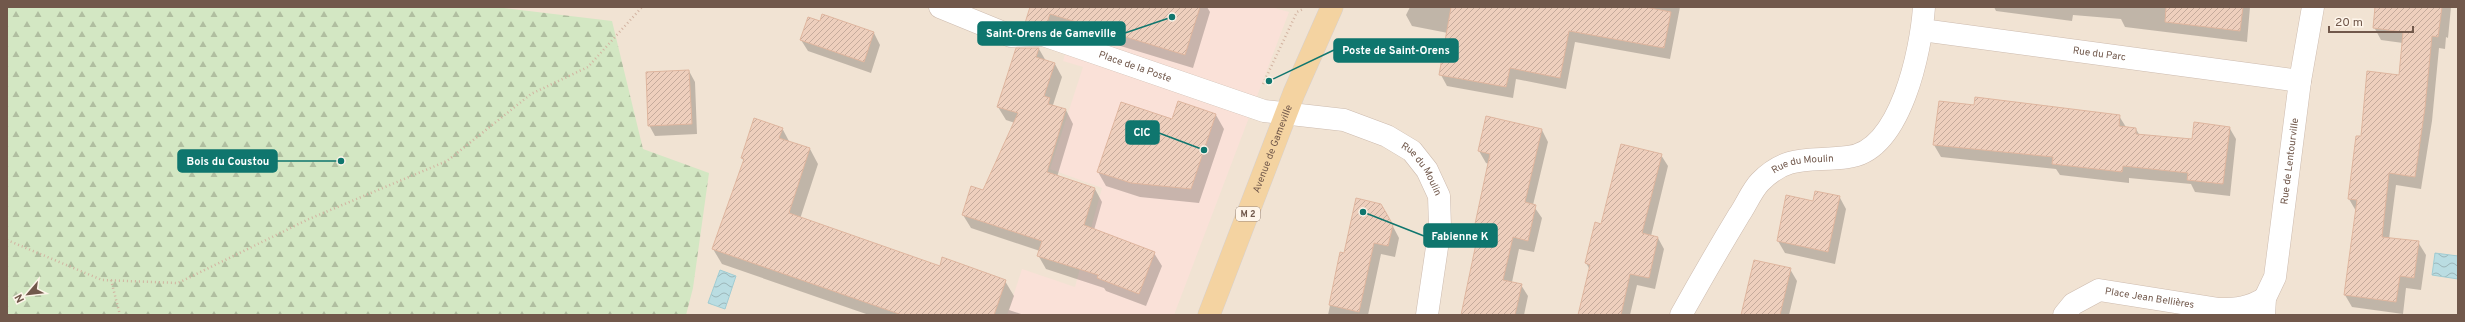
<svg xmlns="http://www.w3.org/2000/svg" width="2465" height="322" font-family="Overpass,sans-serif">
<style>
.residential{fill:#f1e3d3}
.commercial{fill:#fae1d8}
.forest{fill:url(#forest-firs)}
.water{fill:url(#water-waves);stroke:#a1cdd3}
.shadow{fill:#0003}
.building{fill:url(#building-hatch);stroke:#dfb69f}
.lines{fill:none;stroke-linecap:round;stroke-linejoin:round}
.street-casing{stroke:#cdbbae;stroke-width:23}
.primary-casing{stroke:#d7d0cd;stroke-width:23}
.path{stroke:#d2b3a1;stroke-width:2.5;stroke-dasharray:1 3;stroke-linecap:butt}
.street{stroke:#fff;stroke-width:22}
.primary{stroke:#f4d3a1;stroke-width:22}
.labels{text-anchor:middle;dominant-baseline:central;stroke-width:3.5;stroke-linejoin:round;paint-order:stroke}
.shield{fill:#fef5ea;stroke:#9b877b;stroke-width:1}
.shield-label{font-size:9px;font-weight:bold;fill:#71584b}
.street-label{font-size:10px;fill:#71584b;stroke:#fef5ea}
.leader{fill:none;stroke:#0f766e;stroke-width:1.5}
.callout-dot{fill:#0f766e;stroke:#fef5ea;stroke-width:1.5}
.callout{fill:#0f766e;stroke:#0f766e;stroke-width:1.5}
.callout-label{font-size:11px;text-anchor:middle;font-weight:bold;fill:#fff}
</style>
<defs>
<pattern id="forest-firs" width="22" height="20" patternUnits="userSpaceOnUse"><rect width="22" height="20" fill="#d3e7c3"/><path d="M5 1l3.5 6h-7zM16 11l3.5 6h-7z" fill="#b0bea0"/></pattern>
<pattern id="water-waves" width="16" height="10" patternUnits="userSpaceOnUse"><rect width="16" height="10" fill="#badde2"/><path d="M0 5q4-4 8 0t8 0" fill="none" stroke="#9cb6b9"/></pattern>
<pattern id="building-hatch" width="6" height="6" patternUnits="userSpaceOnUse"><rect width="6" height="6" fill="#eecfbd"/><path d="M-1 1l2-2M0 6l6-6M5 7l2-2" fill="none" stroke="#c5ab9c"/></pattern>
</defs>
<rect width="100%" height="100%" fill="#faf1e4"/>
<!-- residential -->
<path class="residential" d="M 7,7 L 2458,7 L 2458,315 L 7,315 Z"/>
<!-- commercial -->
<path class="commercial" d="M 1079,7 L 1271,7 L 1289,12 L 1174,315 L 1007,315 L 1022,269 L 1075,287 L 1102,188 L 1050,169 L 1083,67 L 1063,61 Z"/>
<!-- forest -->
<path class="forest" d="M 7,7 L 496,7 L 612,21 L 643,149 L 709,173 L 693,288 L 686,315 L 7,315 Z"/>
<!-- water -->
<path class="water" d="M 2435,253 L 2458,256 L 2458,279 L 2432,275 Z
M 720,270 L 736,276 L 725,309 L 708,303 Z"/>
<!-- shadow -->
<path class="shadow" d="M 1031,7 L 1207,7 L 1210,12 L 1193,68 L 1058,27 L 1055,37 L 1034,37 L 1026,23 Z
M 1410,7 L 1680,7 L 1670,59 L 1575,42 L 1566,89 L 1516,79 L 1513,98 L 1447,86 L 1441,75 L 1448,33 L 1412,26 L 1406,15 Z
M 1994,7 L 2250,7 L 2247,42 L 2125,27 L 2121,19 L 2073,15 L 2072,21 L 1996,11 Z
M 2375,7 L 2451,7 L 2448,38 L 2446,37 L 2445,49 L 2439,48 L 2432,121 L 2421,189 L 2396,185 L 2389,239 L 2418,242 L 2426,255 L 2421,290 L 2406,288 L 2403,314 L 2352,307 L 2345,295 L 2356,211 L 2349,199 L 2361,137 L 2399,76 L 2403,43 L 2381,40 L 2374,27 Z
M 820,22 L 874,33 L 880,45 L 871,73 L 808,51 L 801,40 Z
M 1039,49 L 1046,61 L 1055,64 L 1062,77 L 1053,105 L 1066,110 L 1073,124 L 1057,177 L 1095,189 L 1102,202 L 1094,230 L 1154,253 L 1162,266 L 1146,306 L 1106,291 L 1104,288 L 1046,269 L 1038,255 L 1040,251 L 971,228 L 963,215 L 983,191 L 1015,123 L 1006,120 L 998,107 Z
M 689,71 L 695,82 L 697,134 L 655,136 L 649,125 Z
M 1940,102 L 1974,106 L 2119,116 L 2126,127 L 2136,129 L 2140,136 L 2193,140 L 2229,127 L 2236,139 L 2230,196 L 2195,192 L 2191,184 L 2129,178 L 2129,183 L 2060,175 L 2056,169 L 1941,157 L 1934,145 Z
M 1216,115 L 1224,129 L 1199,203 L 1140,197 L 1106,186 L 1098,172 L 1172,121 Z
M 782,128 L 790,143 L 810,149 L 818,164 L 800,219 L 941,268 L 1005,281 L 1014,296 L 1009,310 L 1024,315 L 869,315 L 722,264 L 713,249 L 744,162 L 742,158 Z
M 1542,130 L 1548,142 L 1533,205 L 1542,218 L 1534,252 L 1519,249 L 1512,282 L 1521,285 L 1528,296 L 1524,315 L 1462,315 L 1477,244 L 1473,238 L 1489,164 L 1486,163 L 1479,151 Z
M 1661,155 L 1668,166 L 1651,236 L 1658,238 L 1664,249 L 1655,289 L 1637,285 L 1630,315 L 1579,315 L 1590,270 L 1586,263 L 1602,225 Z
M 1839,196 L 1846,209 L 1835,264 L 1785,253 L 1778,241 L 1814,202 Z
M 1388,217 L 1399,238 L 1395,257 L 1381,254 L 1368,315 L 1328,315 L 1341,253 L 1345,254 Z
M 1790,269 L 1797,281 L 1789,315 L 1742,315 Z"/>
<!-- building -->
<path class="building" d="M 1030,7 L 1200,7 L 1185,55 L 1050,14 L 1047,23 L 1025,23 Z
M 1451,7 L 1645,7 L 1671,12 L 1664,48 L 1569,31 L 1560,78 L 1510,68 L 1506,87 L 1439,75 Z
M 2166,7 L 2243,7 L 2240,31 L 2165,22 Z
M 2375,7 L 2442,7 L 2438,37 L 2432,36 L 2425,108 L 2415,177 L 2389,173 L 2382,237 L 2419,241 L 2414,278 L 2400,276 L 2396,302 L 2344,295 L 2357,200 L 2348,199 L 2356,136 L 2361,136 L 2367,71 L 2399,75 L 2403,32 L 2373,28 Z
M 822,14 L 874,32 L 864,62 L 800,40 L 808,17 L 820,21 Z
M 1016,48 L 1039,48 L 1036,57 L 1055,63 L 1044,96 L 1050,98 L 1048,104 L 1066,109 L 1047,172 L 1095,188 L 1084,225 L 1155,252 L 1139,294 L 1097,278 L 1098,275 L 1037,256 L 1042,241 L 962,215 L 971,186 L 983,190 L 1018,113 L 997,107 Z
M 689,70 L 692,124 L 648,126 L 646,72 Z
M 1975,97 L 2120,115 L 2119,126 L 2136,128 L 2136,134 L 2192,139 L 2194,122 L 2230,127 L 2223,184 L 2187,180 L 2188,173 L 2123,166 L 2122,172 L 2052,164 L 2053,157 L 1933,145 L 1939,101 L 1974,105 Z
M 1178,101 L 1216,114 L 1191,189 L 1131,183 L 1097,172 L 1121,102 L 1172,119 Z
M 1486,116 L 1542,129 L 1525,202 L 1536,205 L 1528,241 L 1513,237 L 1503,280 L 1522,284 L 1515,315 L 1461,315 L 1477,239 L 1472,238 L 1490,154 L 1478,151 Z
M 754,118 L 783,128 L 779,138 L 810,148 L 789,213 L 940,266 L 942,257 L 1006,280 L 994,315 L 902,315 L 712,249 L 744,159 L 741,158 Z
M 1621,144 L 1662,154 L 1642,233 L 1658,237 L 1649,278 L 1630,274 L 1621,315 L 1578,315 L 1590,265 L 1585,263 L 1595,222 L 1601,224 Z
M 1815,191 L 1840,196 L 1828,252 L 1777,241 L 1786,195 L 1813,201 Z
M 1356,198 L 1381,204 L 1393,225 L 1388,246 L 1374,243 L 1359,312 L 1329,305 L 1340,252 L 1344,253 Z
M 1754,260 L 1791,268 L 1780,315 L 1741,315 Z"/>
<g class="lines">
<!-- street casing -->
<g class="street-casing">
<g id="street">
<path id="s1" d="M 940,7 L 1011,36 L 1043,35 L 1264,111 L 1344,120 L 1387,136 L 1412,151 L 1427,170 L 1439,196 L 1440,227 L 1427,315"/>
<path id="s2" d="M 1922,30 L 2300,81"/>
<path id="s3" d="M 1681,315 C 1700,281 1719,248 1739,215 C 1746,205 1752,190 1760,182 C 1788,153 1812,162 1848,157 C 1901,151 1921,50 1924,7"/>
<path id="s4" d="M 2064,315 L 2073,304 L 2099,290 L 2219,309 C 2237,309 2249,308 2265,298"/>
<path id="s5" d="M 2264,315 L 2265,298 L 2275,277 L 2300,81 L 2313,7"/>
</g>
</g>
<!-- primary casing -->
<g class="primary-casing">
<g id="primary">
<path id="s6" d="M 1209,315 L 1294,93 L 1332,7"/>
</g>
</g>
<!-- path -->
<path class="path" d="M 1263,84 L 1297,12 L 1303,9
M 7,240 L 102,280 L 178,283 L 309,219 L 447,161 L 531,94 L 588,67 L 642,7
M 111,280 L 120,315"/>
<!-- street -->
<use href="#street" class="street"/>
<!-- primary -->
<use href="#primary" class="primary"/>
</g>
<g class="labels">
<!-- shield labels -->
<rect class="shield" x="1236" y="207" width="24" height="14" rx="3"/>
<g class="shield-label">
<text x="1248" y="214">M 2</text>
</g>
<!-- street labels -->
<g class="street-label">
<text stroke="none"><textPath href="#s2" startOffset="179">Rue du Parc</textPath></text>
<text stroke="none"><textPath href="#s1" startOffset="206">Place de la Poste</textPath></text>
<text stroke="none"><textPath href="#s6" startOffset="178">Avenue de Gameville</textPath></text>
<text stroke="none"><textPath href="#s5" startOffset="157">Rue de Lentourville</textPath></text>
<text stroke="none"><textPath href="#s3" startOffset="203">Rue du Moulin</textPath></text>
<text stroke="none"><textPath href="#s1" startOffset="518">Rue du Moulin</textPath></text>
<text stroke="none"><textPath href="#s4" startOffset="95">Place Jean Bellières</textPath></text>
</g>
</g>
<!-- callouts -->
<path class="leader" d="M1172 17L1125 33M1269 81L1334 50M1204 150L1159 133M341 161L277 161M1363 212L1424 236"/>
<g class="callout-dot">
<circle cx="1172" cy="17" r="4"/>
<circle cx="1269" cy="81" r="4"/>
<circle cx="1204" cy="150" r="4"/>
<circle cx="341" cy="161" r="4"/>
<circle cx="1363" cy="212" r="4"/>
</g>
<g class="callout">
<rect x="978" y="22" width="147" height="23" rx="4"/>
<rect x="1334" y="39" width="124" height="23" rx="4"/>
<rect x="1126" y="121" width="33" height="23" rx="4"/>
<rect x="178" y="150" width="99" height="22" rx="4"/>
<rect x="1424" y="224" width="73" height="23" rx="4"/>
</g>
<g class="callout-label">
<text x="1051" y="37">Saint-Orens de Gameville</text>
<text x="1396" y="54">Poste de Saint-Orens</text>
<text x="1142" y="136">CIC</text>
<text x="228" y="165">Bois du Coustou</text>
<text x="1460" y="240">Fabienne K</text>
</g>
<!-- border -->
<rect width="2465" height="322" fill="none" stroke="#71584b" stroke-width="16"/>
<!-- north arrow -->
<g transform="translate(28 294) rotate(242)" stroke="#fef5ea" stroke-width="3" paint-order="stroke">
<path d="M0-3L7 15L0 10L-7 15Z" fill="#71584b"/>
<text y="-6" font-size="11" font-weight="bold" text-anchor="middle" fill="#71584b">N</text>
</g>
<!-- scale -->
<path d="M2329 26v6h84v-6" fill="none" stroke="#71584b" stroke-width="2"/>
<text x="2335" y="26" font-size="12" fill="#71584b" stroke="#fef5ea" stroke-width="3" paint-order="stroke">20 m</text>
</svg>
